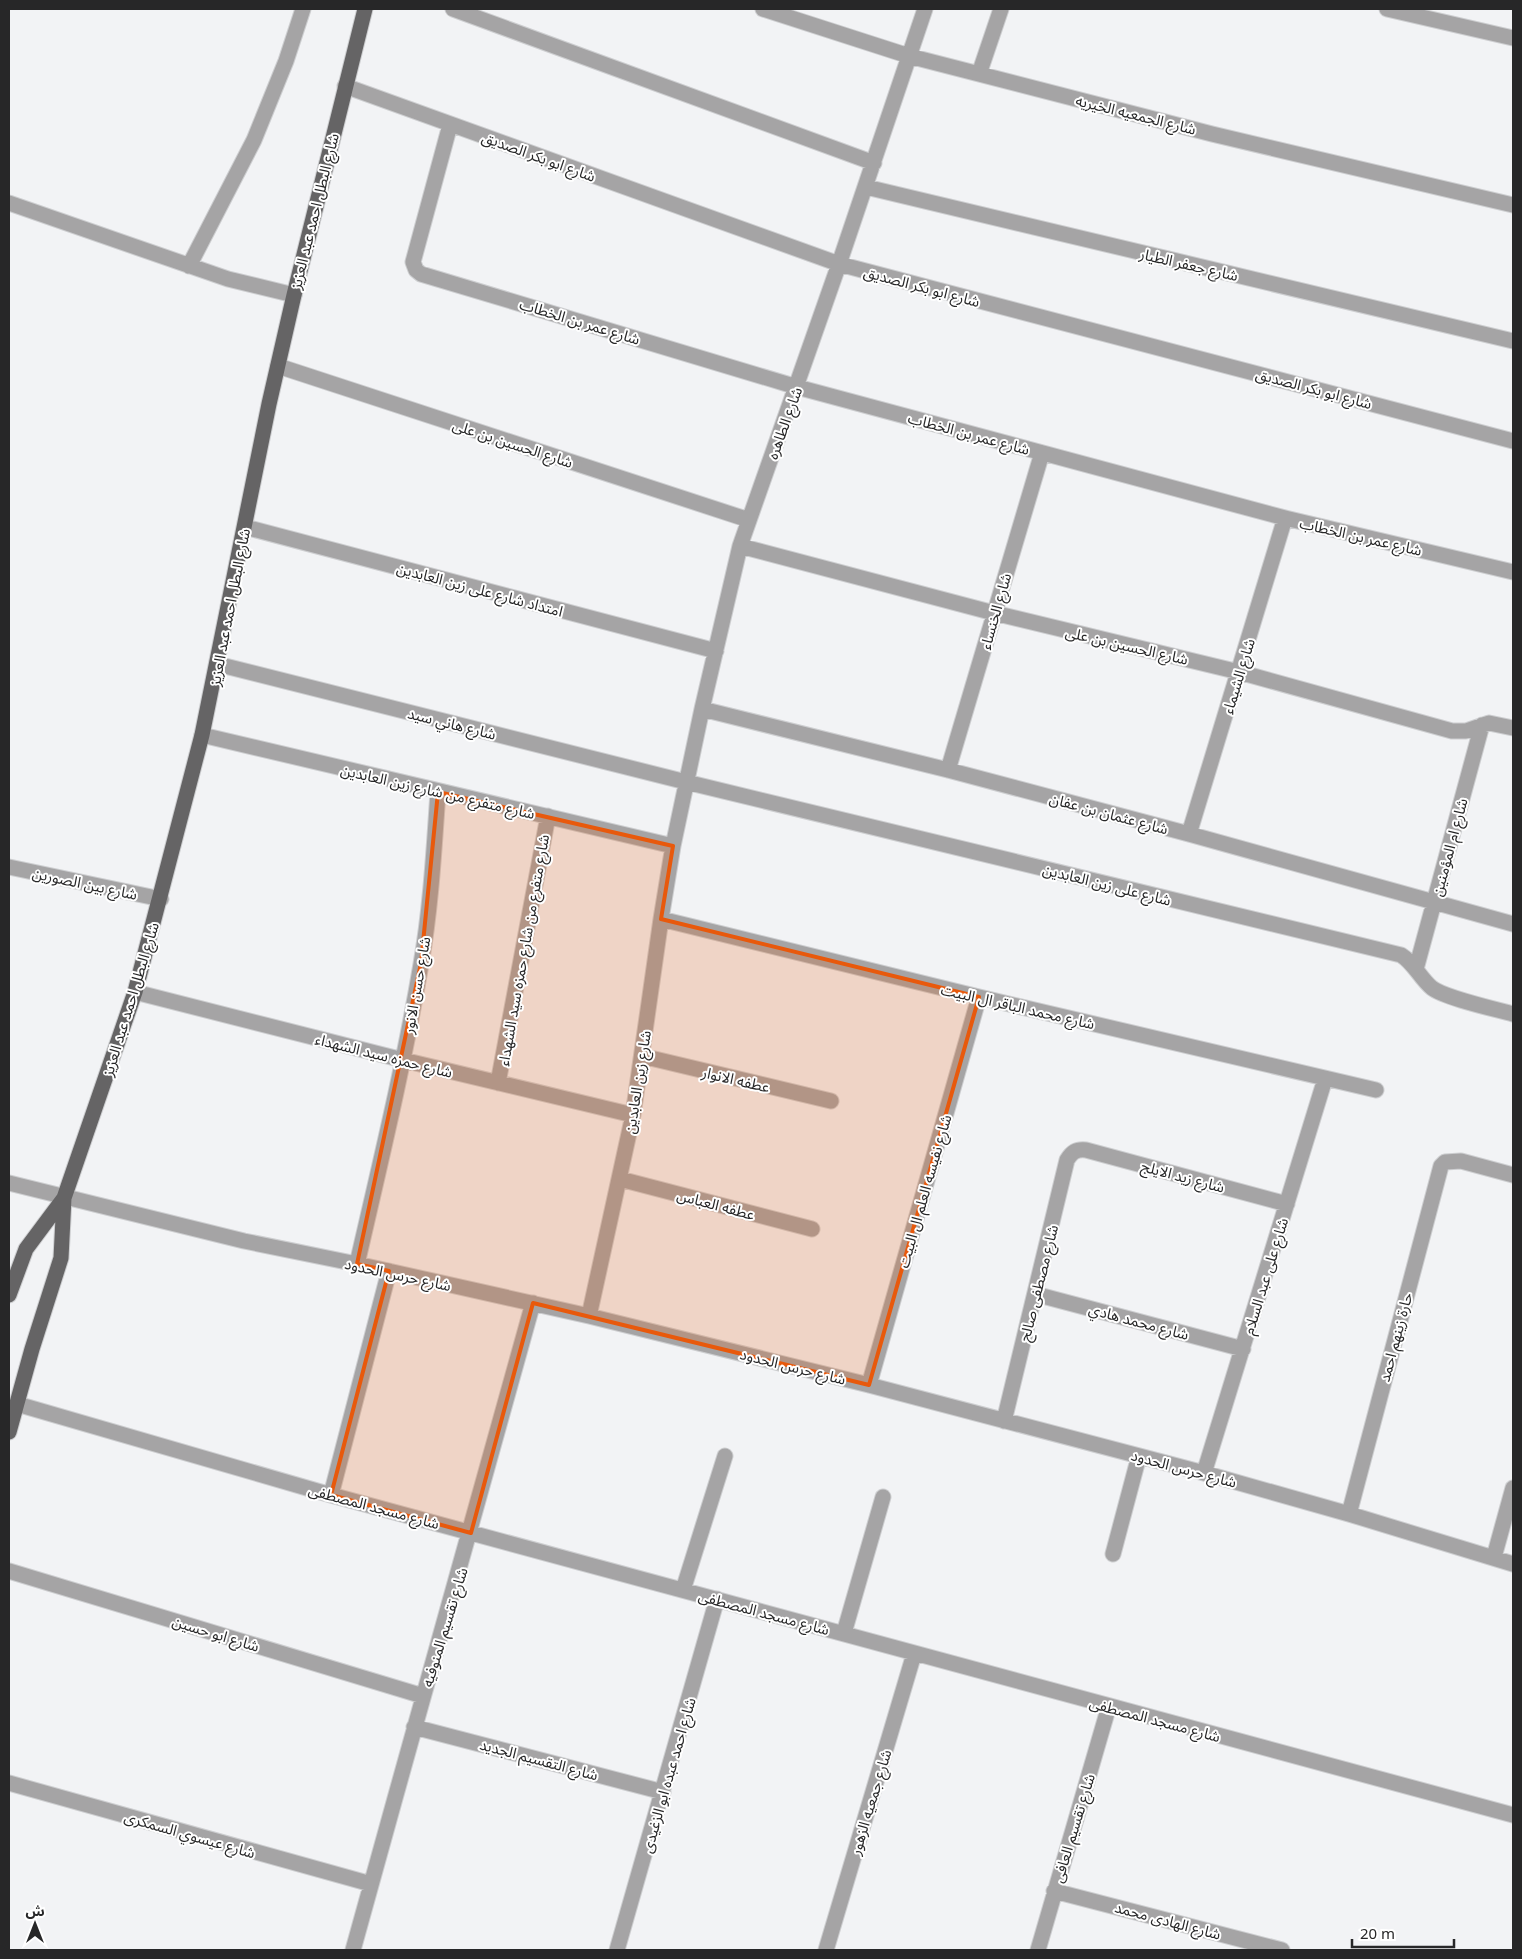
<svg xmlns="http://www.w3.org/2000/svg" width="1522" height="1959" font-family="'Noto Sans','Noto Sans Arabic',sans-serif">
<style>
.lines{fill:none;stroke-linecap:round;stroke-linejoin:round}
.minor-casing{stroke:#cdced0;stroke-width:17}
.major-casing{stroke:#cdced0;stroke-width:17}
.minor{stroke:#a5a4a5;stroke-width:15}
.major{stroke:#656465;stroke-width:15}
.marked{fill:#e8590c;fill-opacity:0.2;stroke:#e8590c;stroke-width:4;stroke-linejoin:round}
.labels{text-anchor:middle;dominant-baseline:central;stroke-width:4;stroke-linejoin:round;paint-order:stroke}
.street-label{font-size:15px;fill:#272728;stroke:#fff}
</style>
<rect width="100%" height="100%" fill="#f2f3f5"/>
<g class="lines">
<!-- minor casing -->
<g class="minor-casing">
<path id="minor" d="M 453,9 L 874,163
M 763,9 L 909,56 L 1212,134 L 1513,205
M 1387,9 L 1513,38
M 979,74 L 1001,9
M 345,86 L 839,264 L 1513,441
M 450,125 L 413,262 L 416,270 L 421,274 L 797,387 L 1285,518 L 1513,572
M 866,187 L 1513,341
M 9,203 L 228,279 L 294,295
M 189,266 L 254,140 L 286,61 L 303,9
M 278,366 L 749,520
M 245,527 L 716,651
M 740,546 L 994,613 L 1239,672 L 1452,731 L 1466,731 L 1489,723 L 1513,728
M 217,664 L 686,782 L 1401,955 C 1414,963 1420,978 1432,988 C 1445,998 1495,1009 1513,1014
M 702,709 L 948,770 L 1189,834 L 1513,924
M 202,735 L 673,846
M 948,770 L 1042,453
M 1189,834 L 1285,518
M 9,867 L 161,899
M 661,919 L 979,997 L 1376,1090
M 1416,969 L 1482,725
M 135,992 L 403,1060 L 633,1115
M 642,1056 L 831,1101
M 498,1083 L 548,816
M 620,1179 L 812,1229
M 9,1183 L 244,1241 L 357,1264 L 589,1316 L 869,1385 L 1204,1473 L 1349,1514 L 1513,1564
M 357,1264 C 380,1164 404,1065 421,964 C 431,907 434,849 438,792
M 1035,1294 L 1243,1349
M 589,1316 L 633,1115 L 661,919 L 673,846 L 702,709 L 740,546 L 839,264 L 925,9
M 869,1385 L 979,997
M 17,1404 L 331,1495 L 1513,1815
M 1004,1421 L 1067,1160 C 1072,1152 1076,1149 1086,1150 L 1287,1204
M 1204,1473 L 1325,1079
M 331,1495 L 389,1271
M 1349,1514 L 1441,1166 L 1445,1162 L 1461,1161 L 1513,1175
M 1113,1554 L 1139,1456
M 1494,1557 L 1513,1488
M 9,1571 L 423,1696
M 683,1590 L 725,1456
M 844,1633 L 883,1497
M 414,1727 L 663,1792
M 9,1783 L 371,1884
M 1054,1891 L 1282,1950
M 353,1950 C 412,1734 475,1519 533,1303
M 617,1950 L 717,1599
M 826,1950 L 914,1654
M 1038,1950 L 1109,1706"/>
</g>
<!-- major casing -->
<g class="major-casing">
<path id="major" d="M 9,1295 L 26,1249 L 64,1198
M 9,1432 L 32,1349 L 61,1258 L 64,1198 L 135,992 L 202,735 L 269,404 L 294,295 L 365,9"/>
</g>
<!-- minor -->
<use href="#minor" class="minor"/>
<!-- major -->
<use href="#major" class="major"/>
</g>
<!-- marked area -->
<path class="marked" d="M 438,792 L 673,846 L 661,919 L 979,997 L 869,1385 L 533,1303 L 471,1533 L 331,1495 L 389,1271 L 357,1264 L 421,963 Z"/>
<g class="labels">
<!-- street labels -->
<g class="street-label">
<text transform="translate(1136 114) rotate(14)">شارع الجمعيه الخيريه</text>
<text transform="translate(539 156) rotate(20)">شارع ابو بكر الصديق</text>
<text transform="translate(314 211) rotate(-76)">شارع البطل احمد عبد العزيز</text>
<text transform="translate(1189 264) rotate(13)">شارع جعفر الطيار</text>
<text transform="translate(922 286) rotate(15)">شارع ابو بكر الصديق</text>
<text transform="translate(580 321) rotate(17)">شارع عمر بن الخطاب</text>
<text transform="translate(1314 388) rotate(15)">شارع ابو بكر الصديق</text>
<text transform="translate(784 423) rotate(-70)">شارع الطاهره</text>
<text transform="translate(969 433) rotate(15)">شارع عمر بن الخطاب</text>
<text transform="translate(513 443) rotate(18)">شارع الحسين بن على</text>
<text transform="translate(1361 536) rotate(13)">شارع عمر بن الخطاب</text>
<text transform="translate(480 589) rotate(15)">امتداد شارع على زين العابدين</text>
<text transform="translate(229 607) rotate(-79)">شارع البطل احمد عبد العزيز</text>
<text transform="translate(995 611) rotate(-74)">شارع الخنساء</text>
<text transform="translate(1127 645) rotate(13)">شارع الحسين بن على</text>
<text transform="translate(1238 676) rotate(-73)">شارع الشيماء</text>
<text transform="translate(452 723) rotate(14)">شارع هاني سيد</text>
<text transform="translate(438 791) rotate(13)">شارع متفرع من شارع زين العابدين</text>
<text transform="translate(1109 813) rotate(15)">شارع عثمان بن عفان</text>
<text transform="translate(1449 847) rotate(-75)">شارع ام المؤمنين</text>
<text transform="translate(85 883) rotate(12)">شارع بين الصورين</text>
<text transform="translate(1107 884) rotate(14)">شارع على زين العابدين</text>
<text transform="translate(523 950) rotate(-80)">شارع متفرع من شارع حمزه سيد الشهداء</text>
<text transform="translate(416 985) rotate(-80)">شارع حسن الانور</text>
<text transform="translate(130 999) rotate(-73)">شارع البطل احمد عبد العزيز</text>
<text transform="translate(1018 1006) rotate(13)">شارع محمد الباقر ال البيت</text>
<text transform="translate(384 1055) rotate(14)">شارع حمزه سيد الشهداء</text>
<text transform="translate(736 1079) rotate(13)">عطفه الانوار</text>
<text transform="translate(637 1082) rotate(-81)">شارع زين العابدين</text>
<text transform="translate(1183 1176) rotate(15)">شارع زيد الايلج</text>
<text transform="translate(924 1191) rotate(-74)">شارع نفيسه العلم ال البيت</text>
<text transform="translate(716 1204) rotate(15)">عطفه العباس</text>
<text transform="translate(398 1274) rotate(12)">شارع حرس الحدود</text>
<text transform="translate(1265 1276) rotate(-73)">شارع على عبد السلام</text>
<text transform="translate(1038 1283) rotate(-76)">شارع مصطفى صالح</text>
<text transform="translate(1139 1321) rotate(15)">شارع محمد هادي</text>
<text transform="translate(1395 1337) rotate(-75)">حارة زينهم احمد</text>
<text transform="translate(793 1366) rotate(14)">شارع حرس الحدود</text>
<text transform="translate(1184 1468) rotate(15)">شارع حرس الحدود</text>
<text transform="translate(374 1506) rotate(15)">شارع مسجد المصطفى</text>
<text transform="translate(764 1612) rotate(15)">شارع مسجد المصطفى</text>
<text transform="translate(444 1627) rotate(-73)">شارع تقسيم المنوفيه</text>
<text transform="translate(216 1633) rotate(17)">شارع ابو حسين</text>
<text transform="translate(1155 1719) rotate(15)">شارع مسجد المصطفى</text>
<text transform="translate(539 1759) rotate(15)">شارع التقسيم الجديد</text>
<text transform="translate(668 1775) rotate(-74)">شارع احمد عبده ابو الزغيدى</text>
<text transform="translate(870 1802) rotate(-73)">شارع جمعيه الزهور</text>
<text transform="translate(1073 1828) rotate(-73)">شارع تقسيم العافى</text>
<text transform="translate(190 1834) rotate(16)">شارع عيسوي السمكرى</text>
<text transform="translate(1168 1920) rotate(15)">شارع الهادى محمد</text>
</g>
</g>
<!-- border -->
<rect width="1522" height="1959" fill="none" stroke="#272728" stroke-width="20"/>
<!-- north arrow -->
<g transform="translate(35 1924)" stroke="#ffffff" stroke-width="4" paint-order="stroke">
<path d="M0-4L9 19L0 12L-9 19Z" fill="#272728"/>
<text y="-8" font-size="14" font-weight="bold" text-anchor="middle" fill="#272728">ش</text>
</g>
<!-- scale -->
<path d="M1352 1939v8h102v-8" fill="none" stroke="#272728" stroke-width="2.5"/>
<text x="1360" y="1939" font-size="15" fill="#272728" stroke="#ffffff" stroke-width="4" paint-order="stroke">20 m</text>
</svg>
